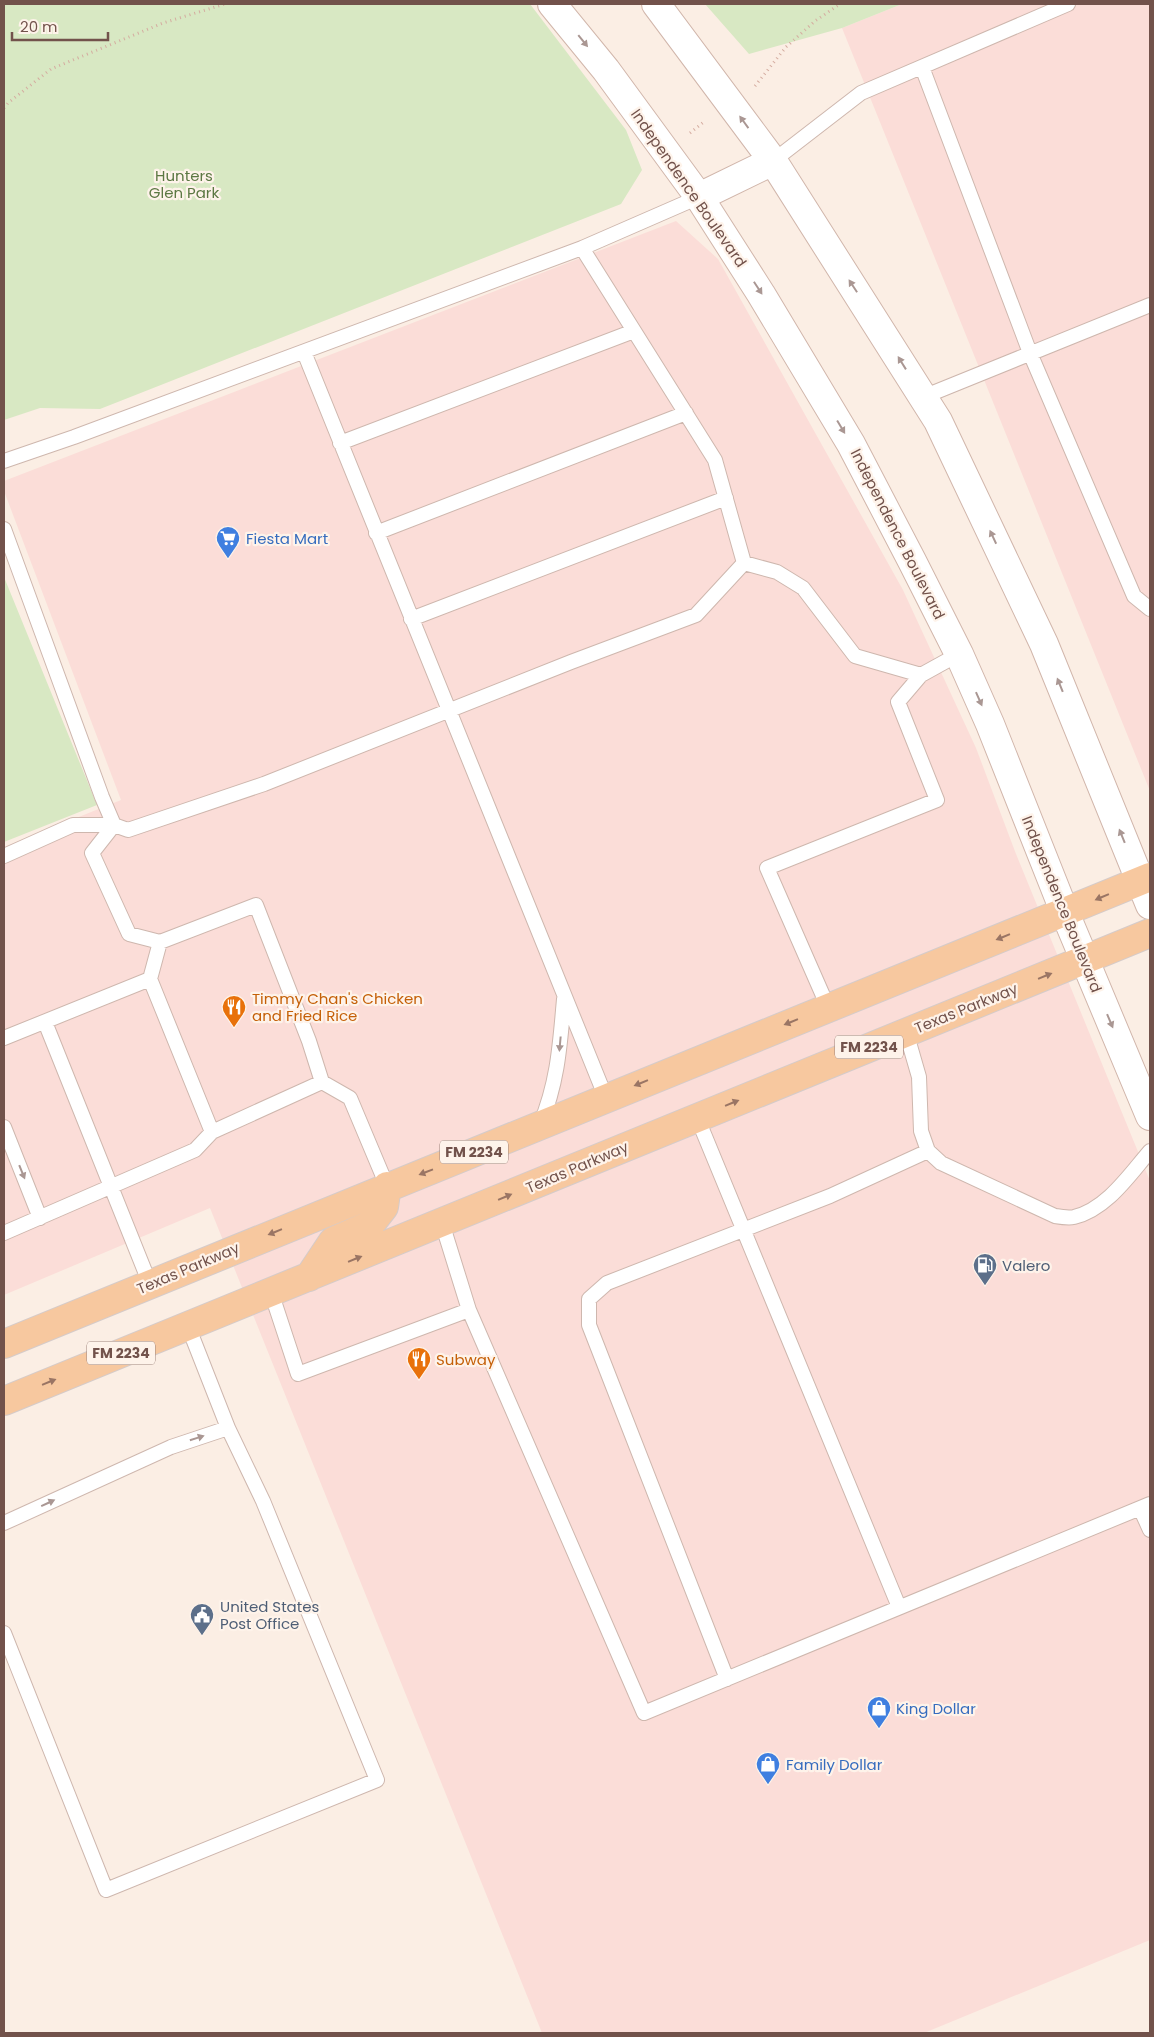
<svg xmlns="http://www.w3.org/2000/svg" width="1154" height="2037" font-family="Poppins,sans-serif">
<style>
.commercial{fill:#fbddd8}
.green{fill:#d8e8c3}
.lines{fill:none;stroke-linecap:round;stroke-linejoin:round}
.lane-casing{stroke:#ceb7ae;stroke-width:16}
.secondary-casing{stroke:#d1b6ab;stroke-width:30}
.primary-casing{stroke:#d5cbc9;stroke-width:30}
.path{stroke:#d4aca0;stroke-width:3;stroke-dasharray:1 4;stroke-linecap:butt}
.lane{stroke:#fff;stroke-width:14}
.secondary{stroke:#fff;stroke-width:28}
.primary{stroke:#f7c89f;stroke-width:28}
.oneway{fill:#aa9793}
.oneway2{fill:#9a7564}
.labels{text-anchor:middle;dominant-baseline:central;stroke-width:4.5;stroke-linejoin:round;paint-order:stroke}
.shield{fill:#fef3ea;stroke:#9c827b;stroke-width:1}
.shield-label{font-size:14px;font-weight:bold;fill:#72524b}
.park-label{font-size:15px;fill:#5c7843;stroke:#fef3ea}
.street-label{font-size:15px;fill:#72524b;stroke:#fef3ea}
.shop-label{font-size:15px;fill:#366cbe;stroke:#fef3ea;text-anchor:start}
.food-label{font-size:15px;fill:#c56008;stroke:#fef3ea;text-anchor:start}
.service-label{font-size:15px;fill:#4e5e75;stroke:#fef3ea;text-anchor:start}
</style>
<rect width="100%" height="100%" fill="#fbeee4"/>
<!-- commercial -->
<path class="commercial" d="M 902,4 L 1150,4 L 1150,791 L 842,28 Z
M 676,221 L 718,259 L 903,590 L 976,748 L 1016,854 L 1150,1181 L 1150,1940 L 924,2033 L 542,2033 L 210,1208 L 4,1295 L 4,847 L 121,800 L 4,491 L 4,481 Z"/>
<!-- green -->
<path class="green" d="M 4,4 L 530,4 L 626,130 L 642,170 L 621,204 L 100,409 L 40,408 L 4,420 Z
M 705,4 L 902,4 L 842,28 L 749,54 Z
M 4,577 L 97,805 L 4,842 Z"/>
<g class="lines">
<!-- lane casing -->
<g class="lane-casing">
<path id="lane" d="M 922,67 L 1030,353 L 1134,596 L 1150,609
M 773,161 L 861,93 L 1068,4
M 582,248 L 715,460 L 744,563
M 304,352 L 606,1098
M 923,397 L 1150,305
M 340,443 L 634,331
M 4,461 L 74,437 L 582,248 L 699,197
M 4,529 L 102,797 L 114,825 L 128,830 L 264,784 L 571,662 L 696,615 L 744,563 L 777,572 L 803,588 L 855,656 L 921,675 L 959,654
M 376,533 L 686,413
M 411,619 L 726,498
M 114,825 L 92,853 L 129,934 L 160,942 L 256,905 L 309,1041 L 322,1082 L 350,1098 L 387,1186
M 4,856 L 73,825 L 114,825
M 150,979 L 212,1132 L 322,1082
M 828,1007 L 767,868 L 937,800 L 898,702 L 921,675
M 45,1022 L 150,1284
M 906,1032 L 919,1077 L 921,1131 L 928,1151 L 941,1163 L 1055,1216 C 1061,1217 1069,1218 1074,1217 C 1107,1209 1130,1174 1150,1151
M 4,1038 L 150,979 L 160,942
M 697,1117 L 899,1607
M 540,1125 C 558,1082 560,1044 564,999
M 4,1127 L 40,1218
M 4,1233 L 195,1150 L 212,1132
M 271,1292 L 298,1374 L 469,1310 L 442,1223
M 469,1310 L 644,1713 L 1150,1504
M 1140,1508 L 1150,1530
M 4,1523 L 171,1447 L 228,1428
M 4,1633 L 106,1890 L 377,1780 L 263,1501 L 228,1428 L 188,1326
M 727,1679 L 589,1325 L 589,1299 L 607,1283 L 830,1196 L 928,1151"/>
</g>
<!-- secondary casing -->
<g class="secondary-casing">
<path id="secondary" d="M 552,4 L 606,70 L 699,197 L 761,294 L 851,444 L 912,561 L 959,654 L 990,724 L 1065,913 L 1150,1116
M 656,4 L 773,161 L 938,421 L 1044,644 L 1150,905
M 699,197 L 773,161"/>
</g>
<!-- primary casing -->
<g class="primary-casing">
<path id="primary" d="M 309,1277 L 333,1241 L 370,1225 L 384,1207 L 387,1186
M 4,1344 L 1150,877
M 4,1401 L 1150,933"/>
</g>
<!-- path -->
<path class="path" d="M 755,86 L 786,47 L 815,21 L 840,4
M 4,108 L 8,103 L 51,69 L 163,23 L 225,4
M 690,133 L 705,121"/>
<!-- lane -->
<use href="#lane" class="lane"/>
<!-- secondary -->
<use href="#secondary" class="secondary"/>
<!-- primary -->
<use href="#primary" class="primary"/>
</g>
<!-- one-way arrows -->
<defs><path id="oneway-solid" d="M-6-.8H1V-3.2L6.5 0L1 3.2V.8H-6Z" transform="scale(1.25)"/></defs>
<g class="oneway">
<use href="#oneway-solid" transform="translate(583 41) rotate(51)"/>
<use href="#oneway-solid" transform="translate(744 122) rotate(-126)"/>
<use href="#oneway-solid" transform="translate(853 286) rotate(-123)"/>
<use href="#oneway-solid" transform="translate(758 288) rotate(57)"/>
<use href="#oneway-solid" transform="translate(902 363) rotate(-122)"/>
<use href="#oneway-solid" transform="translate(841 427) rotate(59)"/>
<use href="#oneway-solid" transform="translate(993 537) rotate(-115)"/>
<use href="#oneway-solid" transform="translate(1060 685) rotate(-112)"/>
<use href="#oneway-solid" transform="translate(979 699) rotate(66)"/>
<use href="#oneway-solid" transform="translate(1122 836) rotate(-112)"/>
<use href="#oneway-solid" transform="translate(1110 1021) rotate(67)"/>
<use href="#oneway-solid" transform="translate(560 1044) rotate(95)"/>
<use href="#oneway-solid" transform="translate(22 1172) rotate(68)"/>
<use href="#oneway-solid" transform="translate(197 1438) rotate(-18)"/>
<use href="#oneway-solid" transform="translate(48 1503) rotate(-25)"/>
</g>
<g class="oneway2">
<use href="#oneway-solid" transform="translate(1102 897) rotate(157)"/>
<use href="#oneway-solid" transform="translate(1003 937) rotate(158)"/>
<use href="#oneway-solid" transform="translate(1045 976) rotate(-22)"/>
<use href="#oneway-solid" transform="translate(791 1022) rotate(158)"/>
<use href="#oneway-solid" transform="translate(641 1083) rotate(158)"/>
<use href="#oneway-solid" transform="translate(732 1103) rotate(-22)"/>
<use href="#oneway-solid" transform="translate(426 1172) rotate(159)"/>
<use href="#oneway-solid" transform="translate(505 1197) rotate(-23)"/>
<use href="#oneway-solid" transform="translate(275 1232) rotate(158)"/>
<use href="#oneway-solid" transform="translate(355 1259) rotate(-22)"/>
<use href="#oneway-solid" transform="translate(49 1382) rotate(-22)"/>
</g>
<!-- icons -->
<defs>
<g id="supermarket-pin" transform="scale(1.25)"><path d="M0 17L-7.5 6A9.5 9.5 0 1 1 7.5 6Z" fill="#3f7fe0" stroke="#fef3ea"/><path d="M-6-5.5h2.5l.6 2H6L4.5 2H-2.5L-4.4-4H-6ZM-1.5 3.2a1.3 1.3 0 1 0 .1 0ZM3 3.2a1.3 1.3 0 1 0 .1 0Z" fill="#fff"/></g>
<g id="restaurant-pin" transform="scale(1.25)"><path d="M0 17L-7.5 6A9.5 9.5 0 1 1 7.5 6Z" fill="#e8710a" stroke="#fef3ea"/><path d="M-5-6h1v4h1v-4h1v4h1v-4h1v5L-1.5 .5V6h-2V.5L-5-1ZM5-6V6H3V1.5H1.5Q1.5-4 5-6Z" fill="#fff"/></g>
<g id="fuel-pin" transform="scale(1.25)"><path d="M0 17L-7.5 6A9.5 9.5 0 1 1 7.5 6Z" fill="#5c6f8a" stroke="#fef3ea"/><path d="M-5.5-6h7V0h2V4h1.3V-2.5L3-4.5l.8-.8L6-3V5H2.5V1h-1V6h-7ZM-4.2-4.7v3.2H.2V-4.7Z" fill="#fff"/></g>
<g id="civic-pin" transform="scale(1.25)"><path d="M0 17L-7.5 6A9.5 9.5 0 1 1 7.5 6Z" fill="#5c6f8a" stroke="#fef3ea"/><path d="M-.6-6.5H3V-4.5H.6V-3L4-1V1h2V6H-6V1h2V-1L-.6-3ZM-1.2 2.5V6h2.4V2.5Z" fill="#fff"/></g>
<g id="shop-pin" transform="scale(1.25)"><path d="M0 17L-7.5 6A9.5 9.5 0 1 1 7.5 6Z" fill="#3f7fe0" stroke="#fef3ea"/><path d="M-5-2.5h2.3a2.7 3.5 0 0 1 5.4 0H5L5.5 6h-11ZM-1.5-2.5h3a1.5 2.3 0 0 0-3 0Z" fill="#fff"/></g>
</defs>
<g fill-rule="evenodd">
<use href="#supermarket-pin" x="228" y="538"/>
<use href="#restaurant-pin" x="234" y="1007"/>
<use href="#fuel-pin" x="985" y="1265"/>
<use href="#restaurant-pin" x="419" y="1359"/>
<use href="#civic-pin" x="202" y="1615"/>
<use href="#shop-pin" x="879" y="1708"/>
<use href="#shop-pin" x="768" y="1764"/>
</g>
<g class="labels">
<!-- shield labels -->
<g class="shield">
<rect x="835" y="1035.5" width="68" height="23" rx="4"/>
<rect x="440" y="1140.5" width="68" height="23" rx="4"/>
<rect x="87" y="1341.5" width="68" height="23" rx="4"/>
</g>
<g class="shield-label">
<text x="869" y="1047">FM 2234</text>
<text x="474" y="1152">FM 2234</text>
<text x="121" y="1353">FM 2234</text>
</g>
<!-- park labels -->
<g class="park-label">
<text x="184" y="175">Hunters<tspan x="184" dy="17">Glen Park</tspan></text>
</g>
<!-- street labels -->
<g class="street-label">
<text transform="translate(689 188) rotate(55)">Independence Boulevard</text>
<text transform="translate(898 534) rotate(63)">Independence Boulevard</text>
<text transform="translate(1062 904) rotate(68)">Independence Boulevard</text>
<text transform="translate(966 1008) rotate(-22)">Texas Parkway</text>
<text transform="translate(577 1167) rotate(-23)">Texas Parkway</text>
<text transform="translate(188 1268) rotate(-23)">Texas Parkway</text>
</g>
<!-- shop labels -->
<g class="shop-label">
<text x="246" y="538">Fiesta Mart</text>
<text x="896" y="1708">King Dollar</text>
<text x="786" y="1764">Family Dollar</text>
</g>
<!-- food labels -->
<g class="food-label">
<text x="252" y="998">Timmy Chan's Chicken<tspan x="252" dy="17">and Fried Rice</tspan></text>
<text x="436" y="1359">Subway</text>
</g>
<!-- service labels -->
<g class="service-label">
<text x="1002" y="1265">Valero</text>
<text x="220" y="1606">United States<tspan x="220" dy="17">Post Office</tspan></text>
</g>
</g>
<!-- border -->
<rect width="1154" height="2037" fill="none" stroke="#72524b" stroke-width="10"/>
<!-- scale -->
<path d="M12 32v8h96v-8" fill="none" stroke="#72524b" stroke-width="2.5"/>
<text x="20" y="32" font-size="15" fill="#72524b" stroke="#fef3ea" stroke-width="4" paint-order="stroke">20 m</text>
</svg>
